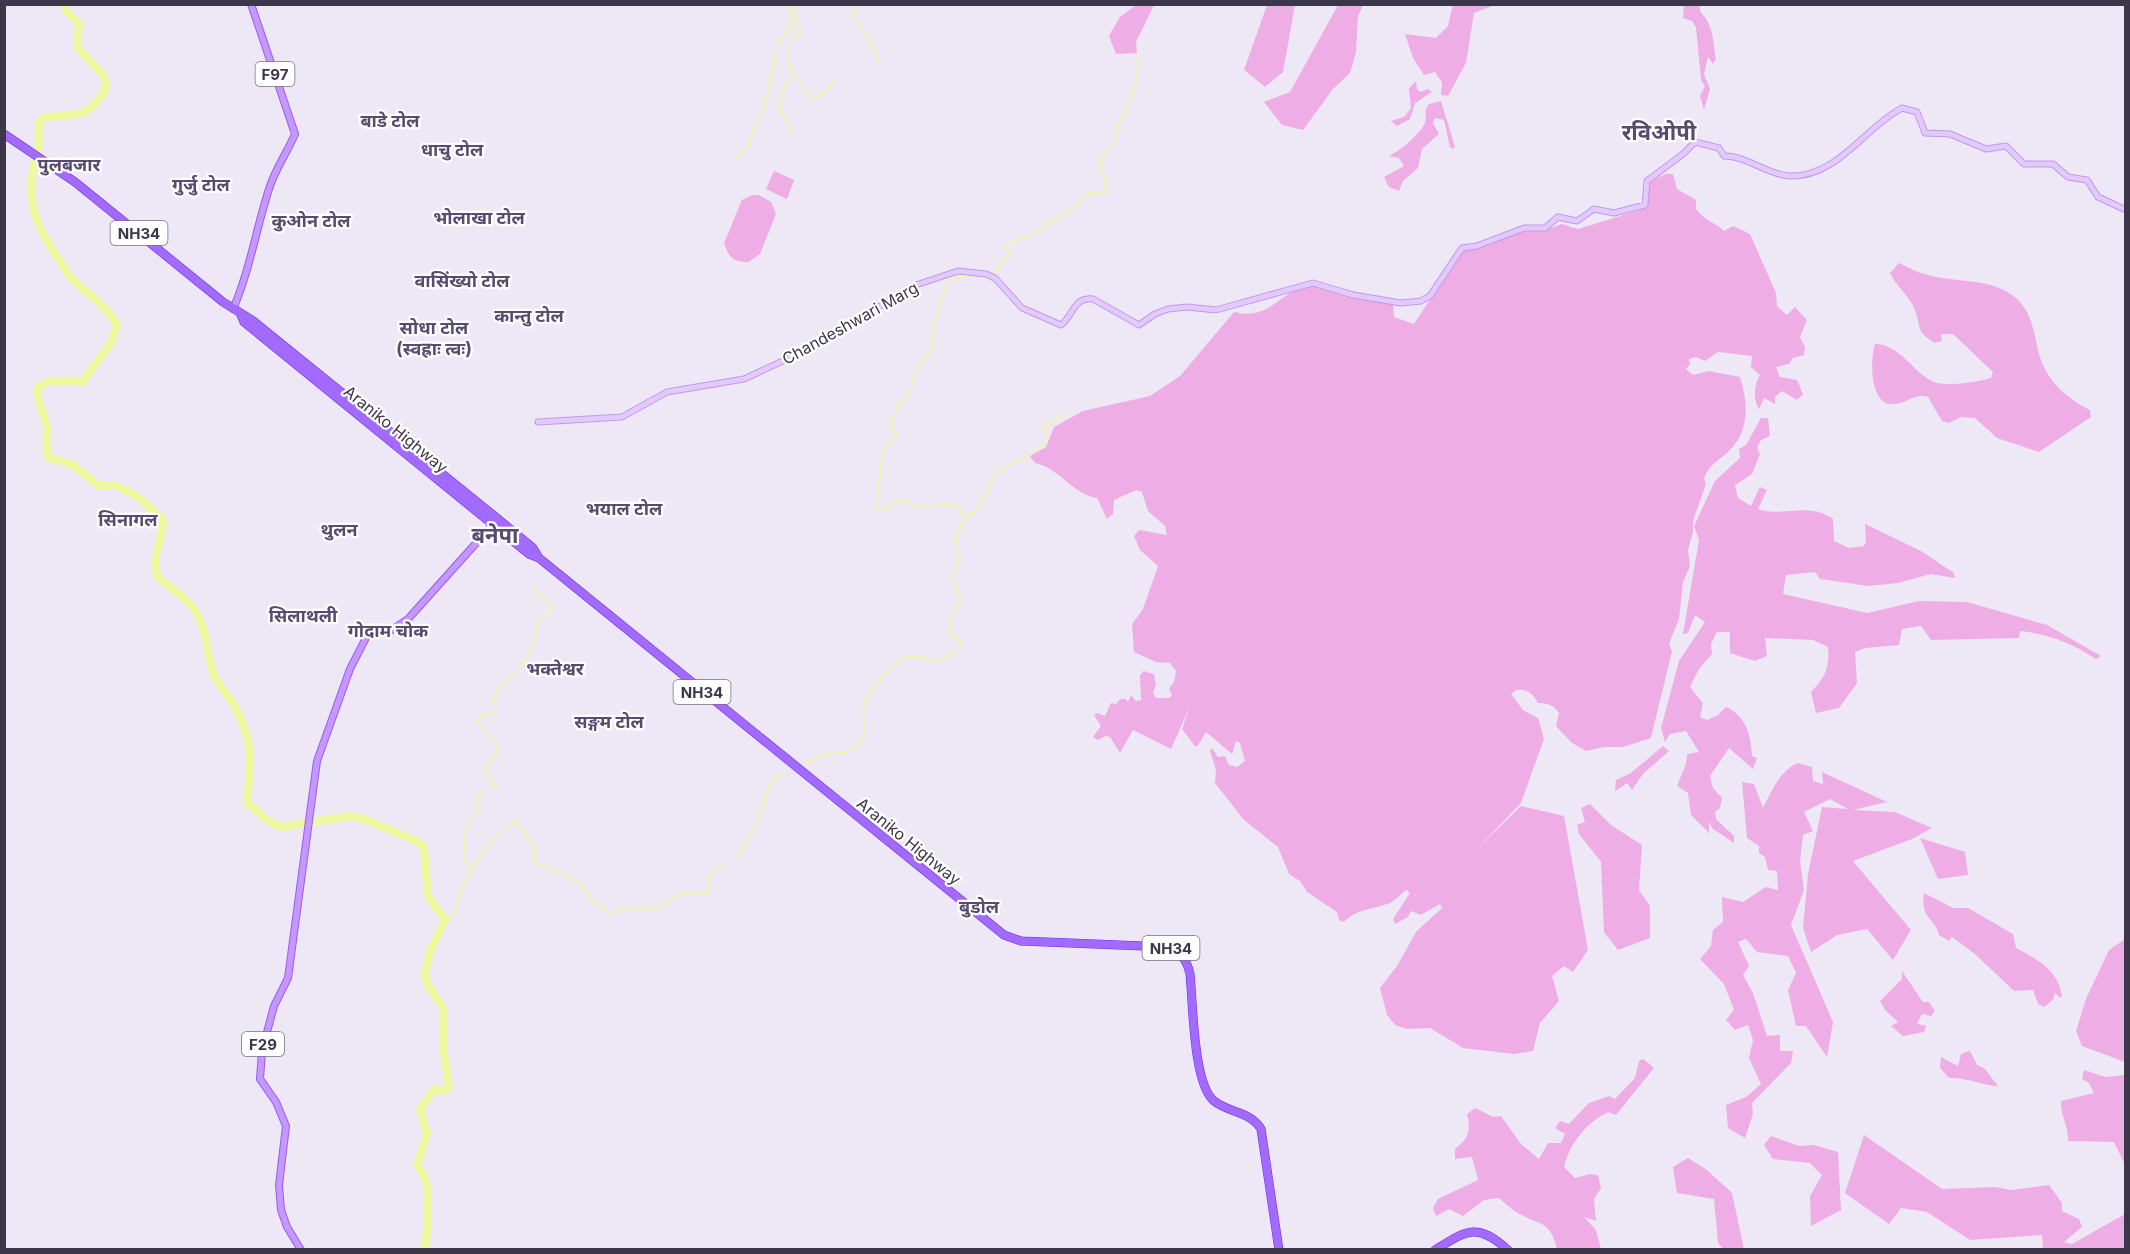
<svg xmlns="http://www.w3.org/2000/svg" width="2130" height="1254" font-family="Inter,'Noto Sans Devanagari',sans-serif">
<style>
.green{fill:#eeade4}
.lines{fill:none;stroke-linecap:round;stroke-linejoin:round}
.stream{stroke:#eef99f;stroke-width:1.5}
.river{stroke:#eef99f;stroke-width:8}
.secondary-casing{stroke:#be9be7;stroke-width:7}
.primary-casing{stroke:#995bf2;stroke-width:8}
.highway-casing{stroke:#6e29f0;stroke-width:9}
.secondary{stroke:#e3c9ff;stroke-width:5}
.primary{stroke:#c498ff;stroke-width:6}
.highway{stroke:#a36aff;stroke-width:8}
.labels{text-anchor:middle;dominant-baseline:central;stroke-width:4.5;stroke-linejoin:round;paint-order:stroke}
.shield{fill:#fff;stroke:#767281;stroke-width:1.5}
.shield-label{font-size:15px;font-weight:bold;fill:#3c364b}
.street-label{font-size:16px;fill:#3c364b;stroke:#fff}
.neighbourhood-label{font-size:18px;font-weight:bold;fill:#574c6f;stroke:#fff}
.district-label{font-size:22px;font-weight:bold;fill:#574c6f;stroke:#fff}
</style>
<rect width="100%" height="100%" fill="#eee8f6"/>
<!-- green -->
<path class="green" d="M 1136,5 L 1154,5 L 1136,42 L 1137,53 L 1116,54 L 1109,36 L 1120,17 Z
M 1267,5 L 1295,5 L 1283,72 L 1265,87 L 1244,70 Z
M 1338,5 L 1363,5 L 1358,16 L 1356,52 L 1350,73 L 1333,89 L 1303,130 L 1282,125 L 1264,102 L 1290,92 Z
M 1453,5 L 1495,5 L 1474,13 L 1466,63 L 1448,96 L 1441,95 L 1442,82 L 1435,72 L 1424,75 L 1413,58 L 1405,34 L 1436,38 L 1448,26 Z
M 1684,5 L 1699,5 L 1701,13 C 1714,25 1713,43 1716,59 L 1713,64 L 1708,57 L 1704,74 L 1710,89 L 1704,110 L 1700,96 L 1705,86 L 1701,80 L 1696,27 L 1692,21 L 1683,18 Z
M 1416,81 L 1417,89 L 1420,92 L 1428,89 L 1432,92 L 1415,103 L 1410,119 L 1397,126 L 1391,121 L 1404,117 L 1411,108 L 1409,88 Z
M 1441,101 L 1455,147 L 1453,149 L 1450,147 L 1444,120 L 1435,118 L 1433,123 L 1439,134 L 1422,149 L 1418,168 L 1403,181 L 1399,191 L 1389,187 L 1384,177 L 1404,166 L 1399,158 L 1389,156 C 1399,152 1421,133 1425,123 C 1427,115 1423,111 1429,104 Z
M 774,171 L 794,180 L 787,199 L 766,189 Z
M 1666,174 L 1673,174 L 1677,189 L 1696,200 L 1696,209 C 1706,222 1715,222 1724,231 L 1733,226 L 1750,234 L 1776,293 L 1777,306 L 1787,315 L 1795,307 L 1807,320 L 1800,337 L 1805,347 L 1804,355 L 1793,358 L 1789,364 L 1776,367 L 1780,377 L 1797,380 L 1803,394 L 1797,400 L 1782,391 L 1775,397 L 1775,404 L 1764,398 L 1759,409 C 1753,399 1754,384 1760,375 L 1751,367 L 1752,356 L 1718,352 L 1705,361 L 1696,357 L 1689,359 L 1690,364 L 1686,369 L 1693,375 L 1709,371 L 1740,377 C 1748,402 1750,431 1729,451 C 1718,461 1710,464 1704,478 L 1706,484 L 1693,521 L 1693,532 L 1688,550 L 1690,566 L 1683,582 L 1679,619 L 1669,644 L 1672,651 L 1651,738 L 1623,747 L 1604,747 L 1586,751 L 1572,743 L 1556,726 L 1559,713 C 1553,705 1548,703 1538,703 C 1532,693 1528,689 1516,690 L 1511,694 L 1523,710 L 1538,718 L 1544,739 L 1521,803 L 1477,849 L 1521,806 L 1564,816 L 1588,950 L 1573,972 L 1564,966 L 1552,976 L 1559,1001 L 1540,1023 L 1533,1051 L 1514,1054 L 1463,1048 L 1430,1028 L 1406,1029 L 1395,1025 L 1387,1015 L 1380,988 L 1397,966 L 1416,932 L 1442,908 L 1440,904 L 1421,915 L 1411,911 L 1408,917 L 1395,924 L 1393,919 L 1410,893 L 1406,890 C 1400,895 1394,902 1387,904 C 1371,910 1356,909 1344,922 L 1339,920 L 1337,912 L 1307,892 L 1300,881 L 1289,874 L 1278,847 L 1244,820 L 1215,783 L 1216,770 L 1210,751 L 1212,748 L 1218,757 L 1225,756 L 1229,765 L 1237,767 L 1245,761 L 1240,743 L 1236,741 L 1232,754 L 1206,732 L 1197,747 L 1194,745 L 1182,729 L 1190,706 L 1171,749 L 1133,730 L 1120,753 L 1110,737 L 1105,736 L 1098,740 L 1093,737 L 1101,726 L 1094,715 L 1097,713 L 1105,716 L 1111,703 L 1116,704 L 1120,699 L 1126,699 L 1128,702 L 1131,695 L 1136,701 L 1141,700 L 1140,675 L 1144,671 L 1154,674 L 1156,684 L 1153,693 L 1156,698 L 1169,698 L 1172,695 L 1169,689 L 1174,682 L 1176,671 L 1170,663 L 1156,662 L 1134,652 L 1132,624 L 1143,609 L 1158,566 L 1140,550 L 1134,536 L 1139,530 L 1167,535 L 1165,526 L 1148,511 L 1142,492 L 1136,490 L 1114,500 L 1113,514 L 1107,519 L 1097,498 C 1073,495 1060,468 1035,463 L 1030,456 L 1046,447 L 1054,427 L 1083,411 L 1150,396 L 1180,376 L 1234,312 C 1272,322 1281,287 1315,284 C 1331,283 1375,298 1393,303 L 1394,317 L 1414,324 L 1463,250 L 1521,231 L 1545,230 L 1562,224 L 1578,229 L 1646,208 L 1650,181 Z
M 752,195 L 759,195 L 771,202 L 776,214 L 760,254 L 749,262 C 733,262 729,258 724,243 L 742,200 Z
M 1899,263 C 1908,267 1916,272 1925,274 C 1955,284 1992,276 2017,299 C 2033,314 2034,335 2039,354 C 2046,380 2067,399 2090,410 L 2091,417 L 2039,452 L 1997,438 L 1975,418 L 1961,417 L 1949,423 L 1942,421 L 1928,397 C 1916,393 1908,402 1896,404 C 1869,409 1870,359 1875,344 C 1900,344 1913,373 1934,382 C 1946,387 1978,382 1991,378 L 1993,372 L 1953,334 L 1941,334 L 1942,341 L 1935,343 C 1914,330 1922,327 1914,308 C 1909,296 1896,286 1890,273 Z
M 1761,418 L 1768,418 L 1770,436 L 1761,440 L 1757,448 L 1760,454 L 1752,474 L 1735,485 L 1738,498 L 1751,506 L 1760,487 L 1767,490 L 1758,509 C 1783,518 1808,501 1833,519 L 1834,541 L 1849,548 L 1864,546 L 1866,542 L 1865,524 L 1921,551 L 1954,573 L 1955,578 L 1931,574 L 1898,583 L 1868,586 L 1820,579 L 1815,572 L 1786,575 L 1783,594 L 1867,613 L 1919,601 L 1967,602 L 2047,625 L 2101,656 L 2096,659 C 2072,643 2049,634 2020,631 L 2019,638 L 1931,640 L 1921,626 L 1902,629 L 1899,645 L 1865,648 L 1855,652 L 1857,683 L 1839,708 L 1816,713 L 1811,692 C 1825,678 1830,667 1828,647 L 1813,640 L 1765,638 L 1767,656 L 1755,661 L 1730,653 L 1730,632 L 1717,632 L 1711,644 L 1712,654 L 1699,669 L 1690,687 L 1703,703 L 1700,717 L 1707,720 L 1718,715 L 1726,707 C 1746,716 1751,735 1752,756 L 1757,758 L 1753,769 L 1729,748 L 1710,776 L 1713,788 L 1722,798 L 1720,808 L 1715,812 L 1716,819 L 1734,836 L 1734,843 L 1713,829 L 1709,822 L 1709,833 L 1691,815 L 1688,793 L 1677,786 L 1686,764 L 1687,754 L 1699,752 L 1686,731 L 1670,734 L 1665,742 L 1661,728 L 1679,661 L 1705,622 L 1695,615 L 1688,633 L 1683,634 L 1699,540 L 1694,526 L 1715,481 L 1740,458 L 1739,449 L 1746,445 Z
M 1663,746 L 1669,751 L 1643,774 L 1632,790 L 1627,783 L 1615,791 L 1616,780 L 1631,773 Z
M 1798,763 L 1812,767 L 1813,781 L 1823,784 L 1822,772 L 1887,802 L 1853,810 L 1895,812 L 1932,828 L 1912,839 L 1853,861 L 1911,930 L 1893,960 L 1867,929 L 1837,935 L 1811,952 L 1803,928 L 1808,874 L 1822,807 L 1848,809 L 1830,799 L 1804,812 L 1813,831 L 1803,835 L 1800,861 L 1804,890 L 1791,925 L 1833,1022 L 1827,1057 L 1806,1026 L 1796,1026 L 1788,990 L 1796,973 L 1788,956 L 1757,952 L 1746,939 L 1738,942 L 1749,966 L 1743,975 L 1753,993 L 1767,1036 L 1780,1035 L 1780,1051 L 1793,1051 L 1791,1063 L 1752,1103 L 1753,1114 L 1745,1138 L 1728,1128 L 1726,1105 L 1746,1097 L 1761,1084 L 1749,1058 L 1753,1040 L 1748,1025 L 1735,1030 L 1726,1020 L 1734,1010 L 1724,984 L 1700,959 L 1711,946 L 1713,930 L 1723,922 L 1722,897 L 1743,902 L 1766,887 L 1778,890 L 1777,871 L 1768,870 L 1765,857 L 1759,853 L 1759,846 L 1747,838 L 1742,782 L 1754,784 L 1763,808 C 1772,791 1780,770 1798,763 Z
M 1590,804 L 1611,825 L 1642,845 L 1639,890 L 1650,906 L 1650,938 L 1618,950 L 1604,932 L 1601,862 L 1579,834 L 1577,825 L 1585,822 L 1581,808 Z
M 1920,838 L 1965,852 L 1968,875 L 1938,879 Z
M 1924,893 L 1953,908 L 1968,908 L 2013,934 L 2016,948 C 2037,959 2059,970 2062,997 L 2059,997 L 2055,993 L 2053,1000 L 2044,1007 L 2038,1004 L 2033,990 L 2014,991 L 1975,954 L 1952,937 L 1949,941 L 1939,935 C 1936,918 1920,920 1924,893 Z
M 2125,939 L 2125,1062 L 2082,1046 L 2076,1031 L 2086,999 L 2109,950 Z
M 1902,971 L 1923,1002 L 1929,1002 L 1935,1011 L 1931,1016 L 1922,1014 L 1917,1024 L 1926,1026 L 1924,1032 L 1903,1036 L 1891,1026 L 1898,1022 L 1885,1010 L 1880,1001 L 1902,979 Z
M 1970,1051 L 1977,1065 L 1984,1068 L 1998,1086 C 1981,1085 1966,1077 1949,1078 L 1940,1068 L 1941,1057 L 1958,1066 L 1961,1054 Z
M 1643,1059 L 1654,1068 L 1616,1115 L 1608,1112 C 1586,1123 1570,1143 1564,1167 L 1575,1178 L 1590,1174 L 1598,1175 L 1601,1188 L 1594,1199 L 1596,1221 L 1584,1217 L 1596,1230 L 1601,1249 L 1557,1249 C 1550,1220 1541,1226 1518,1213 C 1511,1209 1505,1203 1499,1198 L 1484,1200 L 1463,1216 L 1449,1209 L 1436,1216 L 1433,1208 L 1438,1199 L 1478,1180 L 1472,1157 L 1455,1159 L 1455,1149 C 1469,1138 1471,1131 1467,1114 L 1475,1108 L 1493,1117 L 1501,1116 L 1521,1144 L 1539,1159 L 1548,1143 L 1561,1143 L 1565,1134 L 1555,1128 L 1560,1121 L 1569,1124 L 1589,1103 L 1609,1096 L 1615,1099 L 1635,1078 L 1639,1061 Z
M 2084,1070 L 2105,1077 L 2125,1075 L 2125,1165 L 2114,1142 L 2068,1141 C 2069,1126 2060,1116 2061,1101 L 2094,1093 L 2089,1083 L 2082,1079 Z
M 1864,1135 L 1942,1189 L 1995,1187 L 2011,1190 L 2049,1185 L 2062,1203 L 2062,1211 L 2079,1219 L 2082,1227 L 2064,1242 L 2072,1244 L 2125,1214 L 2125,1249 L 2043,1249 L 2042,1235 L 1970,1240 L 1927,1212 L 1901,1208 L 1889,1224 L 1845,1193 Z
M 1771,1136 L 1799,1146 L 1814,1145 L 1838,1152 L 1841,1210 L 1811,1226 L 1810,1196 L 1822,1175 L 1810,1163 L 1773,1159 L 1764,1145 Z
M 1688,1158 L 1707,1170 L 1732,1193 L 1744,1249 L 1723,1249 L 1718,1243 L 1714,1199 L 1677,1193 L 1673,1167 Z"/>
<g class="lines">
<!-- stream -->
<path class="stream" d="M 797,4 L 795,12 L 798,26
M 856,4 L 853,17 L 870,39 L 879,63
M 789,66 L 790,39 L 799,35 L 798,27
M 789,68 L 792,67 L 804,90 L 813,100 L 827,91 L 834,80
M 790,72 L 789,83 L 782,87 L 784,95 L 778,106 L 786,119 L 791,137
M 736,159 L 750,144 L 753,128 L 764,108 L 774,66 L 776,46 L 790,27 L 791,4
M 991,273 L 993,274 L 1009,254 L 1006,245 L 1041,230 L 1048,222 L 1063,216 L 1090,192 L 1102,194 L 1107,191 L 1100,161 C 1104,155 1111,149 1115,142 C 1118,135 1117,126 1121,119 C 1131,101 1139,78 1138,56
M 965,516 C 954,495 935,510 917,506 C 910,505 905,500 898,500 L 881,511 L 877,511 C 877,508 881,457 883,453 C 886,445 893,441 897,435 L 890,426 L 898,406 L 911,391 L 912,381 L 920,364 L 933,348 L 933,328 L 948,278 L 969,276
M 520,667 L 534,644 L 537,625 L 552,607 L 532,588
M 802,766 C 810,762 819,755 828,754 C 838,752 849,755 858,746 C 869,734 861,718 864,705 C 867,696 894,662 902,659 C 929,648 928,678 961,646 L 961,641 L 950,634 C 949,618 955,610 960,596 L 951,577 L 959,562 L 956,534 L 966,517 L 979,509 L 995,474 L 1011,463 L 1023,460 L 1048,439 L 1043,427 L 1067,414
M 488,791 L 495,786 L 485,769 L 499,751 C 496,738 482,733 478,720 L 481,715 L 493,713 L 496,708 C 490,690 505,681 518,671
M 504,830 L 515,821 L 535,847 L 534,862 L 579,882 L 590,898 L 610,913 C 625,907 641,911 657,907 C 666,906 669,899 677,895 C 687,891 696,895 706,894 L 711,887 L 707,880 L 709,876 L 729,862
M 736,858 L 741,854 C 746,842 752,831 758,819 C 768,798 763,784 786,771
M 471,873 C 462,854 460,825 479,811 L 479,796 L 483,791
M 445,920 L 454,916 L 461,890 L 486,847 L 499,834"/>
<!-- river -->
<path class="river" d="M 65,4 L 66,11 L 79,24 L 77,47 L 104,76 L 106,88 C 88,121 74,113 42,118 C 35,127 41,138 38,149 C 23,197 34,225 62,264 C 66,269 67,275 72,279 C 88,294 105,305 117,324 L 111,343 L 82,382 L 48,382 L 38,387 C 37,409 46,414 47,429 C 48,440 44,447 49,458 L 71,464 L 98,485 L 115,485 L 138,497 L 163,520 C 162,539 150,562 159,579 C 170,587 186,598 194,609 C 207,627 206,652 213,672 C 217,685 229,695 235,707 C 255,745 250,763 247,802 L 265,819 L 281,827 L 350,816 L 364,819 L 416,841 L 424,847 L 428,896 L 445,920 L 430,951 L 425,975 L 427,984 L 443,1008 L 443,1045 L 449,1088 L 443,1091 L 435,1089 L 420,1109 L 427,1133 L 417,1165 C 436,1185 425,1224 426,1250"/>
<!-- secondary casing -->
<g class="secondary-casing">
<path id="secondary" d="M 538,422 L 622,417 L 667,392 L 744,379 L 802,352 L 916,285 L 958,271 L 986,274 L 995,278 L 1022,308 L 1061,325 C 1074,315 1073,297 1093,299 L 1139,325 L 1155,314 L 1168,309 L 1187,307 L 1216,310 L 1313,283 L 1353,295 L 1401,303 L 1421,301 L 1430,296 L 1462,248 L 1477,246 L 1524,228 L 1545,228 L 1558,217 L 1577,221 L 1594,209 L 1614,213 L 1645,205 L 1647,181 L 1683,154 L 1695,142 L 1719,148 L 1724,156 C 1747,156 1766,174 1789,176 C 1837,178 1865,127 1902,108 L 1917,112 L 1925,133 L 1950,134 L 1986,149 L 2006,146 L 2024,164 L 2053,164 L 2068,177 L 2087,180 L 2098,197 L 2126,210"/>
</g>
<!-- primary casing -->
<g class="primary-casing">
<path id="primary" d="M 233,309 C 250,270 256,229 269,189 C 275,169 287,153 295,134 L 251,4
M 301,1250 L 287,1227 L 281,1210 L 279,1185 L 286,1126 L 276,1102 L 260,1079 L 262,1051 L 274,1006 L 288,978 L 317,761 L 350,669 L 370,630 L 390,631 L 408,619 L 495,522"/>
</g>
<!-- highway casing -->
<g class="highway-casing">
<path id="highway" d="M 4,134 L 75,182 L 223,302 L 252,320 L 498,519 L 533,548 L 539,558 L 1004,935 L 1021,941 L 1168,947 C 1181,953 1187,960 1190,974 C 1193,1002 1193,1084 1214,1101 C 1229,1113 1250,1111 1261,1129 L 1279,1250
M 241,315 L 244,322 L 529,554 L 539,558
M 1435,1250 C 1467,1230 1477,1222 1508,1250"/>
</g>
<!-- secondary -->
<use href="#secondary" class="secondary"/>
<!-- primary -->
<use href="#primary" class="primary"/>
<!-- highway -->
<use href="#highway" class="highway"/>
</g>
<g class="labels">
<!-- shield labels -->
<g class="shield">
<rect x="255.5" y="62" width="39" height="24" rx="4.5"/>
<rect x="110.5" y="221" width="57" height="24" rx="4.5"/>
<rect x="673.5" y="680" width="57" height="24" rx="4.5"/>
<rect x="1142.5" y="936" width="57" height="24" rx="4.5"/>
<rect x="242" y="1032" width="42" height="24" rx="4.5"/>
</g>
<g class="shield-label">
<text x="275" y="74">F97</text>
<text x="139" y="233">NH34</text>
<text x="702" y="692">NH34</text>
<text x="1171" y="948">NH34</text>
<text x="263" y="1044">F29</text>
</g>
<!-- street labels -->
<g class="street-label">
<text transform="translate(850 323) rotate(-29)">Chandeshwari Marg</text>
<text transform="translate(396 429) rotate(39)">Araniko Highway</text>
<text transform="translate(909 841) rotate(39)">Araniko Highway</text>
</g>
<!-- neighbourhood labels -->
<g class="neighbourhood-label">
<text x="390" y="120">बाडे टोल</text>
<text x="452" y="149">धाचु टोल</text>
<text x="69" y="164">पुलबजार</text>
<text x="201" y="184">गुर्जु टोल</text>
<text x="479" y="217">भोलाखा टोल</text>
<text x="311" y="220">कुओन टोल</text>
<text x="462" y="280">वासिंख्यो टोल</text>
<text x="529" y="315">कान्तु टोल</text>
<text x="434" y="327">सोधा टोल<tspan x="434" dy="21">(स्वह्राः त्वः)</tspan></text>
<text x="624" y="508">भयाल टोल</text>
<text x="128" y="519">सिनागल</text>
<text x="339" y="529">थुलन</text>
<text x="303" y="615">सिलाथली</text>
<text x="388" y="630">गाेदाम चाेक</text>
<text x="555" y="668">भक्तेश्वर</text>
<text x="609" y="721">सङ्गम टोल</text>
<text x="979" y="906">बुडोल</text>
</g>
<!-- district labels -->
<g class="district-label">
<text x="1659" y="132">रविओपी</text>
<text x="495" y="535">बनेपा</text>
</g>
</g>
<!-- border -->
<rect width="2130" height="1254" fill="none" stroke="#3c364b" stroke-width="12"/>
</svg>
